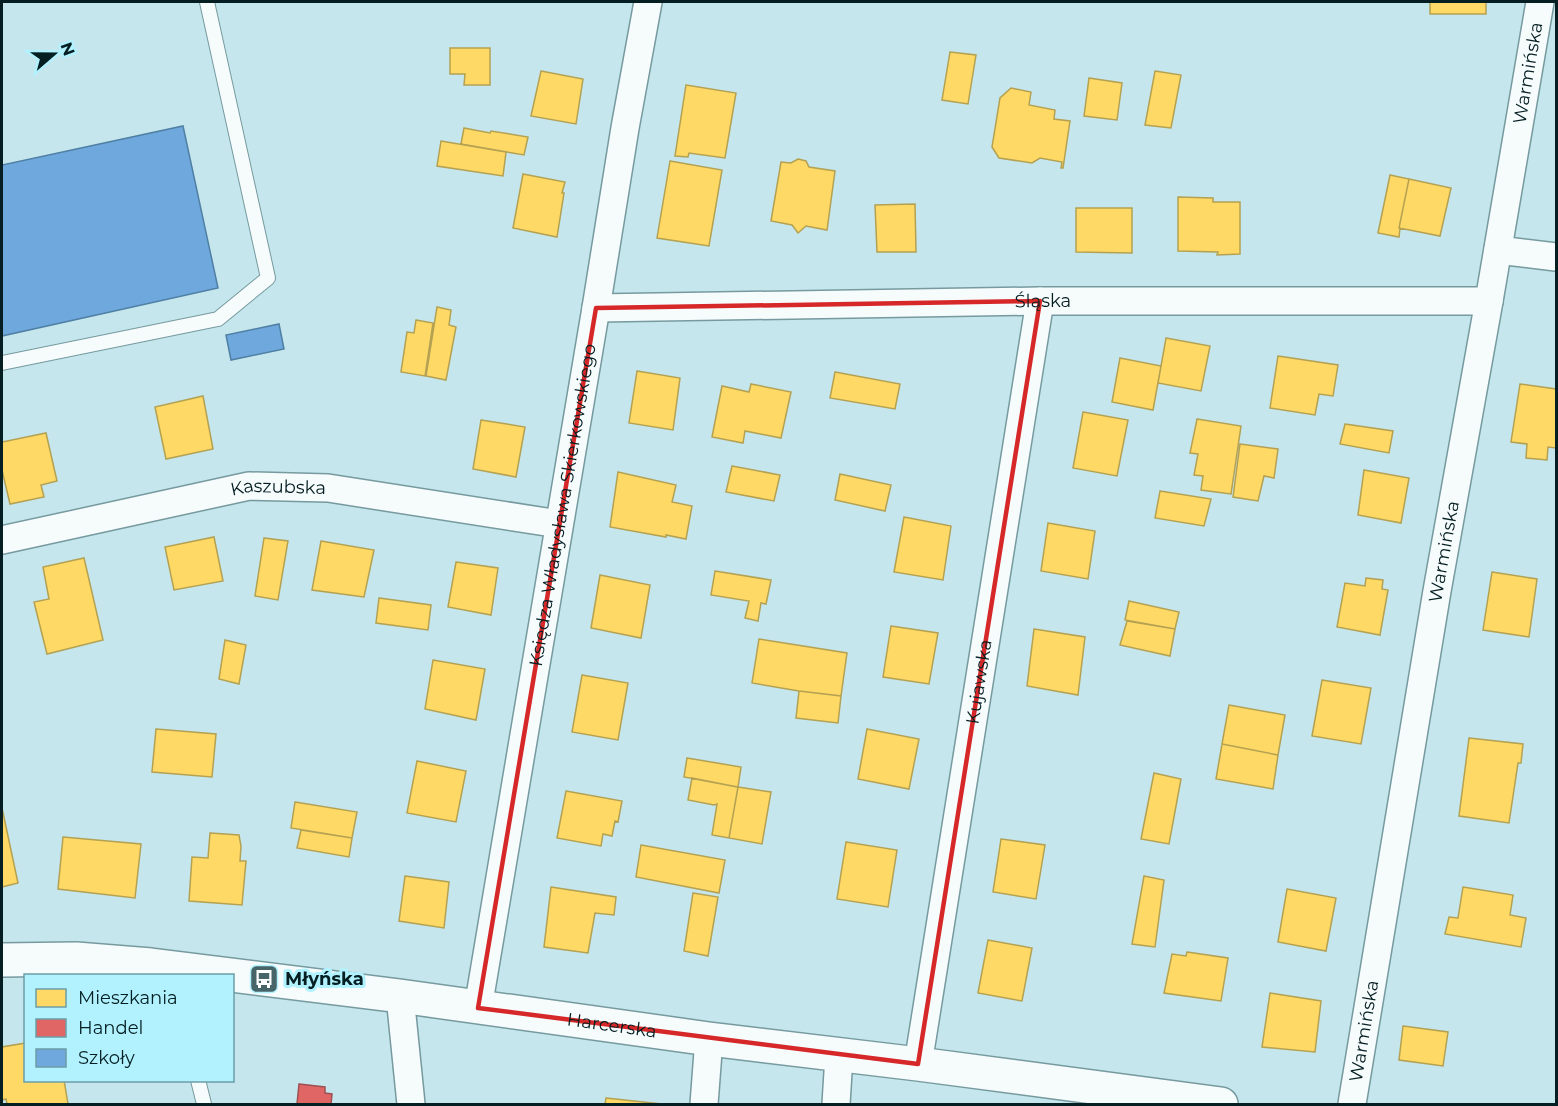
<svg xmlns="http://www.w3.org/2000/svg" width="1558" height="1106" font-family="Montserrat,sans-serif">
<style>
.homes{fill:#ffd966;stroke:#b4a152;stroke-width:1.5}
.shops{fill:#e06666;stroke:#9e5052;stroke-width:1.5}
.schools{fill:#6fa8dc;stroke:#4f7fa4;stroke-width:1.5}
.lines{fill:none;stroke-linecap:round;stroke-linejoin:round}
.service-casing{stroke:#769a9f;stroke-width:16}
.minor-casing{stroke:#769a9f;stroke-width:30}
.tertiary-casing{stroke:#769a9f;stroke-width:36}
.service{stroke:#f6fbfc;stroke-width:14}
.minor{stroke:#f6fbfc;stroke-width:27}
.tertiary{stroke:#f6fbfc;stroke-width:33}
.marked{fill:none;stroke:#d62828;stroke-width:4.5;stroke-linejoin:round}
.labels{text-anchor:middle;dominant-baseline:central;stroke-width:6;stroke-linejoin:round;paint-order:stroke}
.street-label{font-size:18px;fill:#041e22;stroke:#b2f2fe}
.poi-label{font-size:18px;font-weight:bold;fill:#041e22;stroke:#b2f2fe;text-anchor:start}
</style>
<rect width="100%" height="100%" fill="#c4e6ec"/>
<!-- homes -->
<path class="homes" d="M 1430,2 L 1486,2 L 1486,14 L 1430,14 Z
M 450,48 L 490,48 L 490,85 L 464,85 L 465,74 L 450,74 Z
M 950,52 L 976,55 L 968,104 L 942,100 Z
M 541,71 L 583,79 L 576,124 L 531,116 Z
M 1155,71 L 1181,75 L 1171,128 L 1145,125 Z
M 1089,78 L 1122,83 L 1117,120 L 1084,116 Z
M 686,85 L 736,93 L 725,158 L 689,153 L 688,157 L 675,156 Z
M 1011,88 L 1031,92 L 1029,105 L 1055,110 L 1054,119 L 1070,121 L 1063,168 L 1061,168 L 1062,162 L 1040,158 L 1032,163 L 999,158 L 992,147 L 1000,98 Z
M 464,128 L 490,133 L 491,131 L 528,137 L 524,155 L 461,144 Z
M 441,141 L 506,152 L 503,176 L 437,166 Z
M 798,159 L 806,161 L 809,167 L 835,171 L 827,230 L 806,226 L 798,233 L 792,225 L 771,221 L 781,162 L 791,163 Z
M 670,161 L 722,170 L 709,246 L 657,238 Z
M 523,174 L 565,182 L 562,193 L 564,193 L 557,237 L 513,228 Z
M 1390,175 L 1409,179 L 1399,228 L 1400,228 L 1399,237 L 1378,233 Z
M 1409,179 L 1451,188 L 1440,236 L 1399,228 Z
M 1178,197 L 1213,198 L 1213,202 L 1240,202 L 1240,254 L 1217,255 L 1218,252 L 1178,251 Z
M 915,204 L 916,252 L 877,252 L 875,205 Z
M 1076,208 L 1132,208 L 1132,253 L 1076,252 Z
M 437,307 L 451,310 L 449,325 L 456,327 L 446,380 L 426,376 Z
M 416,320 L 433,323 L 425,376 L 401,372 L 407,332 L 414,333 Z
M 1166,338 L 1210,346 L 1201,391 L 1158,383 Z
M 1278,356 L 1338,365 L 1333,396 L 1319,394 L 1315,415 L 1270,408 Z
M 1120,358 L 1161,366 L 1153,410 L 1112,402 Z
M 637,371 L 680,378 L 673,430 L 629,423 Z
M 835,372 L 900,384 L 895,409 L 830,398 Z
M 751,384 L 791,392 L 781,438 L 745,431 L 743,443 L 712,437 L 722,386 L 749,392 Z
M 1520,384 L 1556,389 L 1556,448 L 1548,447 L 1547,460 L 1526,458 L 1527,444 L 1511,442 Z
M 203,396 L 213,449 L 166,459 L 155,407 Z
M 1083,412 L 1128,420 L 1117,476 L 1073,468 Z
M 1197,419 L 1241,426 L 1231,494 L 1201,490 L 1203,476 L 1194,475 L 1198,454 L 1190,453 Z
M 481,420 L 525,427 L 516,477 L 473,469 Z
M 1345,424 L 1393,431 L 1389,453 L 1340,444 Z
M 46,433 L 57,481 L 41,485 L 44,497 L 10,504 L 2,470 L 2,442 Z
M 1240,444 L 1278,449 L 1274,478 L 1264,476 L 1258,501 L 1233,497 Z
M 732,466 L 780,475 L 774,501 L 726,492 Z
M 1364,470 L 1409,478 L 1401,523 L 1358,515 Z
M 618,472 L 676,485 L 672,502 L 692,506 L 686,539 L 666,535 L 666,537 L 610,527 Z
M 840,474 L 891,485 L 885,511 L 835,500 Z
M 1160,491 L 1211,499 L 1204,526 L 1155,518 Z
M 904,517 L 951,526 L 943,580 L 894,572 Z
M 1048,523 L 1095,531 L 1088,579 L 1041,571 Z
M 214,537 L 223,581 L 174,590 L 165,547 Z
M 264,538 L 288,541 L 278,600 L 255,596 Z
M 321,541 L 374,550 L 364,597 L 312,590 Z
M 84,558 L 103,640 L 47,654 L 34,602 L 49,599 L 43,567 Z
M 456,562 L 498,568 L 491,615 L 448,607 Z
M 715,571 L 771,580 L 766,604 L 761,603 L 758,621 L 745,618 L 749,601 L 711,595 Z
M 1492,572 L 1537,579 L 1529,637 L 1483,630 Z
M 600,575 L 650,585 L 641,638 L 591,628 Z
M 1366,578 L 1383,580 L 1382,589 L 1388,590 L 1380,635 L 1337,627 L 1345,583 L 1365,586 Z
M 379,598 L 431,605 L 428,630 L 376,623 Z
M 1129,601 L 1179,612 L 1175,629 L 1125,620 Z
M 1127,621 L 1175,629 L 1170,656 L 1120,645 Z
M 891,626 L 938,633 L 929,684 L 883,677 Z
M 1034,629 L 1085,637 L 1078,695 L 1027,686 Z
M 759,639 L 847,653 L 841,696 L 799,691 L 752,683 Z
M 225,640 L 246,645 L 239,684 L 219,679 Z
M 433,660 L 485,669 L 476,720 L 425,709 Z
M 582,675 L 628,683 L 618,740 L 572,732 Z
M 1322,680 L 1371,688 L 1361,744 L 1312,736 Z
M 799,691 L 841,696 L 838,723 L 796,718 Z
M 1229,705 L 1285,715 L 1278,755 L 1222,744 Z
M 156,729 L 216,734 L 212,777 L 152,772 Z
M 867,729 L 919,739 L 909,789 L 858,779 Z
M 1469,738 L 1523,744 L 1521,763 L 1518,763 L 1509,823 L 1459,816 Z
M 1222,744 L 1278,755 L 1273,789 L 1216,779 Z
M 687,758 L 741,767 L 738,787 L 684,777 Z
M 417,761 L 466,771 L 456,822 L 407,813 Z
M 1154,773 L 1181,779 L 1169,844 L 1141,839 Z
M 692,778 L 738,787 L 729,838 L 712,835 L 717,804 L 714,805 L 688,800 Z
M 738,787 L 771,792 L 762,844 L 729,838 Z
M 566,791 L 622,801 L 618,822 L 615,821 L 612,836 L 603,834 L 601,846 L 557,838 Z
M 295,802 L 357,812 L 352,838 L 291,828 Z
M 2,808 L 18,883 L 2,887 Z
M 301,830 L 352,838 L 349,857 L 297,848 Z
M 210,833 L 239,835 L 241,846 L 240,861 L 246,861 L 242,905 L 189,901 L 192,857 L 208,858 Z
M 63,837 L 141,844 L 135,898 L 58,889 Z
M 1001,839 L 1045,845 L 1036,899 L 993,892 Z
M 846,842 L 897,850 L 888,907 L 837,899 Z
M 641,845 L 725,860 L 719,893 L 636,877 Z
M 405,876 L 449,882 L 444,928 L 399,921 Z
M 1144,876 L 1164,880 L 1155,947 L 1132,944 Z
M 551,887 L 616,897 L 614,915 L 595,913 L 588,953 L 544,947 Z
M 1463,887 L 1513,895 L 1510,915 L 1526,918 L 1521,947 L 1445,934 L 1449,917 L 1458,918 Z
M 1287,889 L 1336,898 L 1326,951 L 1278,942 Z
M 693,893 L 718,897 L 708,956 L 684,951 Z
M 988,940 L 1032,948 L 1022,1001 L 978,993 Z
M 1187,952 L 1228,958 L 1221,1001 L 1164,993 L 1172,954 L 1186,956 Z
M 1270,993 L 1321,1001 L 1315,1052 L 1262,1047 Z
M 1403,1026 L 1448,1032 L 1443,1066 L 1399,1060 Z
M 26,1043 L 26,1080 L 64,1080 L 68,1104 L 7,1104 L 6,1099 L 2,1100 L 2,1047 Z
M 606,1098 L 662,1104 L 605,1104 Z"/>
<!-- shops -->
<path class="shops" d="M 299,1084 L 325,1087 L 325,1093 L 332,1094 L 331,1104 L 297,1104 Z"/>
<!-- schools -->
<path class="schools" d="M 183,126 L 218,288 L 2,336 L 2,165 Z
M 279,324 L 284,349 L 231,360 L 226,335 Z"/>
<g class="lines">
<!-- service casing -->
<g class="service-casing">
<path id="service" d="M 2,363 L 218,319 L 268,278 L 207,2
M 198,1080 L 204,1104"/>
</g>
<!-- minor casing -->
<g class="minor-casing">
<g id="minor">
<path d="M 1498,250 L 1556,257"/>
<path id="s1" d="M 596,308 L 1040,301 L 1489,301"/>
<path id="s2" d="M 2,540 L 249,486 L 328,488 L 559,524"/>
<path d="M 400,996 L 411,1104"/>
<path id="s3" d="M 478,1008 L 596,308 L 625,128 L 648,2"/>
<path id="s4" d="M 918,1064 L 1040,301"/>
<path d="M 704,1104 L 709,1039"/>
<path d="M 836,1104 L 839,1056"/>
<path id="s5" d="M 1352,1104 L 1437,591 L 1489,301 L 1540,2"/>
</g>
</g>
<!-- tertiary casing -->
<g class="tertiary-casing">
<g id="tertiary">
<path id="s6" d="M 2,960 L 76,959 L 151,965 L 400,996 L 709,1039 L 918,1064 L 1221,1104"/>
</g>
</g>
<!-- service -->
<use href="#service" class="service"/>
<!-- minor -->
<use href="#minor" class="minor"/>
<!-- tertiary -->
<use href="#tertiary" class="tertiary"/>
</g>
<!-- marked area -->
<path class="marked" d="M 1040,301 L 918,1064 L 478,1008 L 596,308 Z"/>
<!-- icons -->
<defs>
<g id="bus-square" transform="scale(1.5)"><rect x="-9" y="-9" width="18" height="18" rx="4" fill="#476469" stroke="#b2f2fe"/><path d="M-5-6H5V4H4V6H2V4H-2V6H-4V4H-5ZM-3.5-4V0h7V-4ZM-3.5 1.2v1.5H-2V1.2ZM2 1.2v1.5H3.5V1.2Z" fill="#fff"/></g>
</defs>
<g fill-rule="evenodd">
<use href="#bus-square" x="264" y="979"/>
</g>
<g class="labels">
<!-- street labels -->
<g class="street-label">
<text stroke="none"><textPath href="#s5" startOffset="1046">Warmińska</textPath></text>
<text stroke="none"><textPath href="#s1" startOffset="447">Śląska</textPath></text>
<text stroke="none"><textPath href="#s2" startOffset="282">Kaszubska</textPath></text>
<text stroke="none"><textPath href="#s3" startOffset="510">Księdza Władysława Skierkowskiego</textPath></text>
<text stroke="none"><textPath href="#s5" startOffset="560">Warmińska</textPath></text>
<text stroke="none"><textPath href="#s4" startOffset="387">Kujawska</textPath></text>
<text stroke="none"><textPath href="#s6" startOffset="614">Harcerska</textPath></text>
<text stroke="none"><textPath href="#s5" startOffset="74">Warmińska</textPath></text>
</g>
<!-- poi labels -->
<g class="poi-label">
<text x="285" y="979">Młyńska</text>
</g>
</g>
<!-- border -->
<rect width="1558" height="1106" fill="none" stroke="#041e22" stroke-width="6"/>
<!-- legend -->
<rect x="24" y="974" width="210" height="108" fill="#b2f2fe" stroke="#6c9da6" stroke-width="1.5"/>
<rect x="36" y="989" width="30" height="18" fill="#ffd966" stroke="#6c9da6" stroke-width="1.5"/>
<text x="78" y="1004" font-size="18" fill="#041e22">Mieszkania</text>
<rect x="36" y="1019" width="30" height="18" fill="#e06666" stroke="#6c9da6" stroke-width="1.5"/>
<text x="78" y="1034" font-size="18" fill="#041e22">Handel</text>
<rect x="36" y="1049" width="30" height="18" fill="#6fa8dc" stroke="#6c9da6" stroke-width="1.5"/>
<text x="78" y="1064" font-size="18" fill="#041e22">Szkoły</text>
<!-- north arrow -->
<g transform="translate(54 54) rotate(70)" stroke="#b2f2fe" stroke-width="4.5" paint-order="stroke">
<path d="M0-4.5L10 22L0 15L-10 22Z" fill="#041e22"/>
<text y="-9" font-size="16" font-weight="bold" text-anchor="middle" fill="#041e22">N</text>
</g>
</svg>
